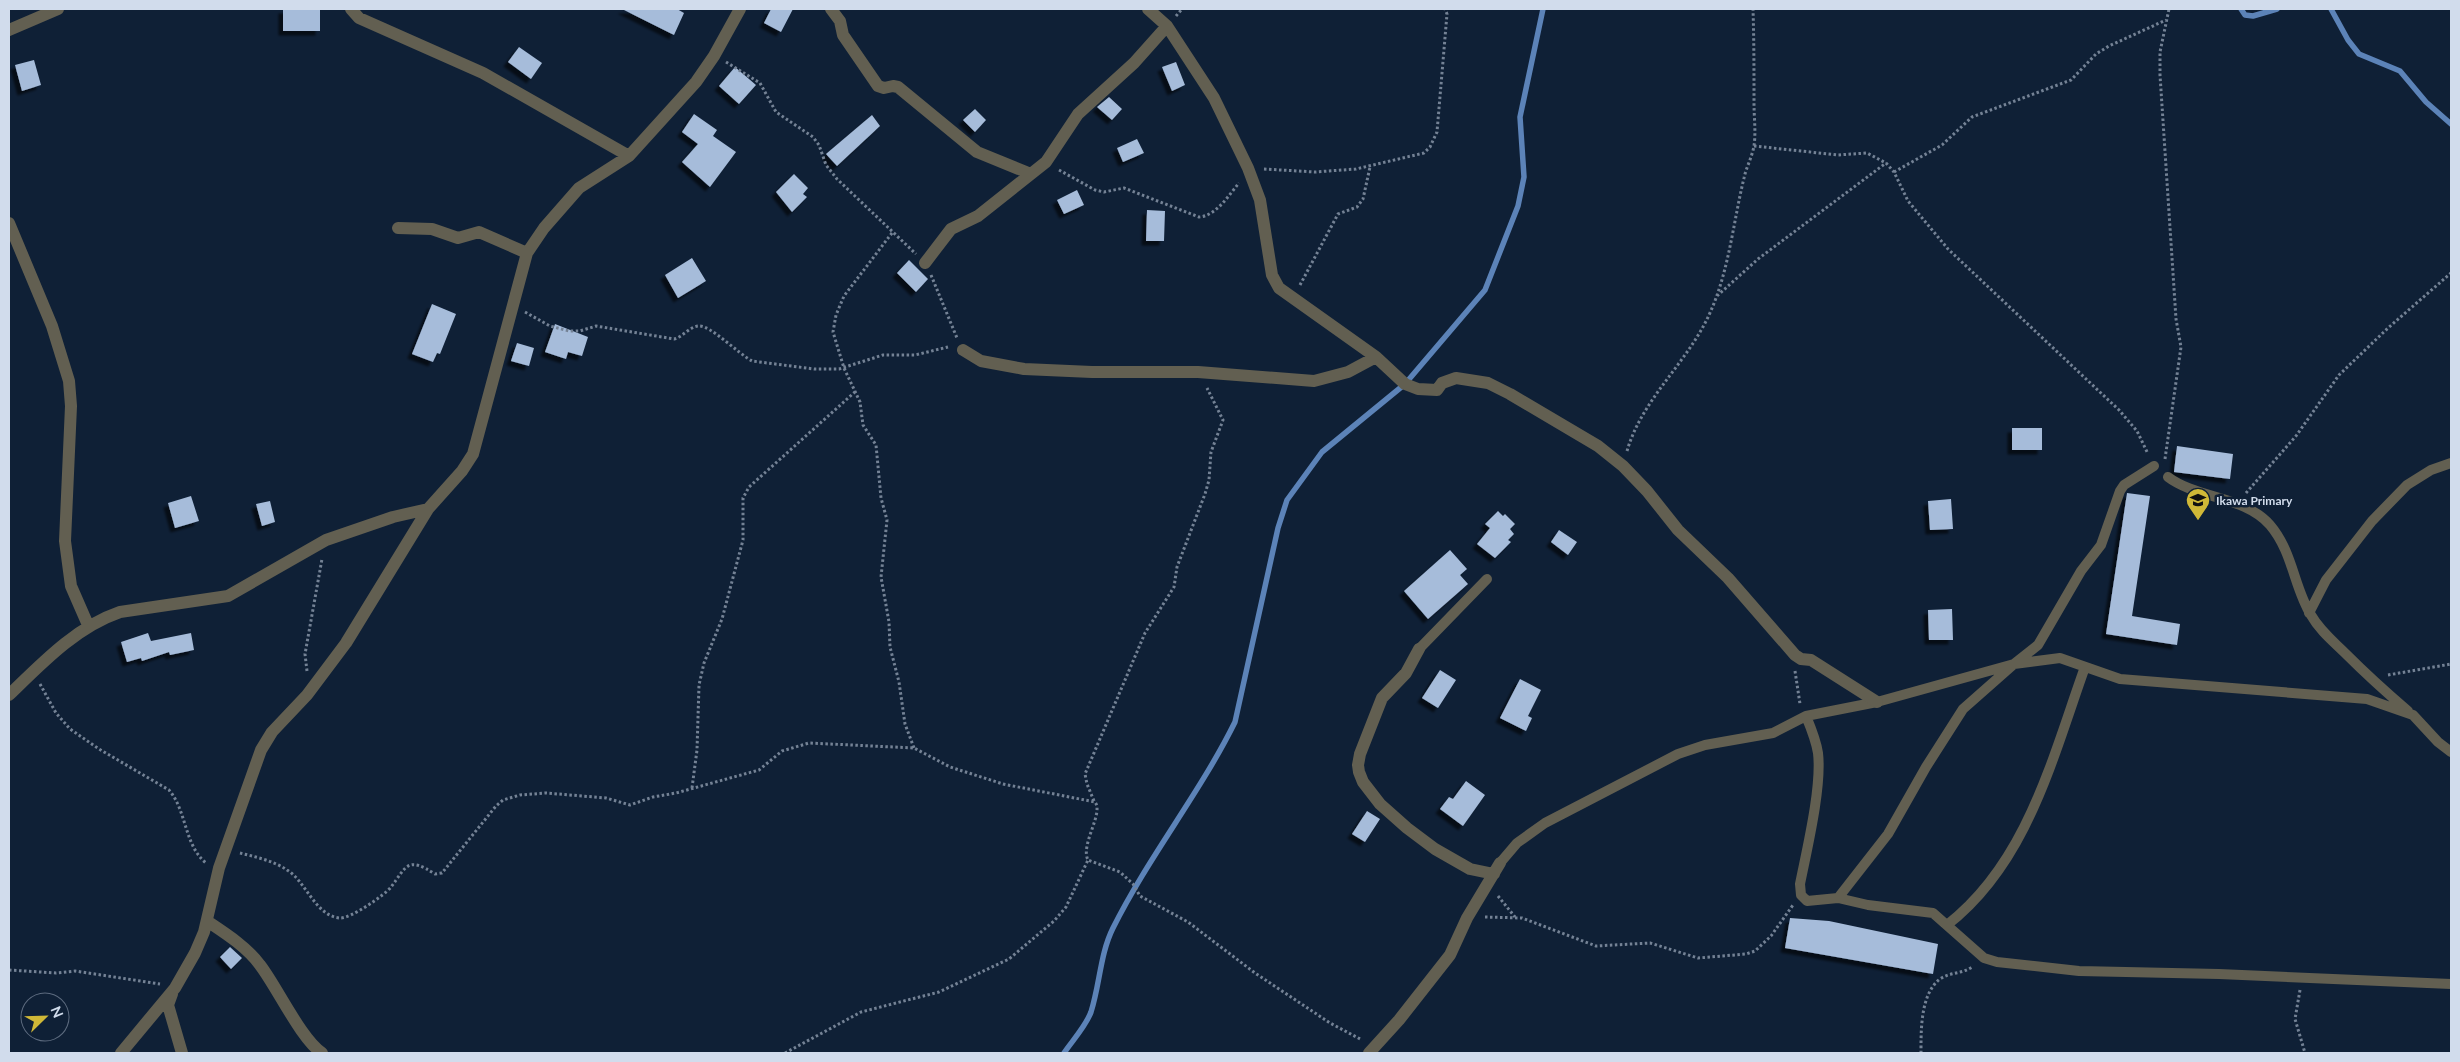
<svg xmlns="http://www.w3.org/2000/svg" width="2460" height="1062" font-family="Lato,sans-serif">
<style>
.lines{fill:none;stroke-linecap:round;stroke-linejoin:round}
.stream{stroke:#5c83b8;stroke-width:5.5}
.building{fill:#a6bcda;filter:url(#shadow)}
.path{stroke:#748295;stroke-width:3;stroke-dasharray:2.5 2.5;stroke-linecap:butt}
.service{stroke:#625f51;stroke-width:10}
.minor{stroke:#625f51;stroke-width:12}
.labels{text-anchor:middle;dominant-baseline:central;stroke-width:5;stroke-linejoin:round;paint-order:stroke}
.poi-label{font-size:12px;font-weight:bold;fill:#d1dcec;stroke:#0f2036;text-anchor:start}
</style>
<defs>
<filter id="shadow"><feDropShadow dx="-4.5" dy="4.5" stdDeviation="1" flood-color="#0009"/></filter>
</defs>
<rect width="100%" height="100%" fill="#0f2036"/>
<g class="lines">
<!-- stream -->
<path class="stream" d="M 2241,9 L 2245,15 L 2253,16 L 2277,9
M 2331,9 L 2348,40 L 2359,54 L 2400,71 L 2426,102 L 2451,124
M 1064,1053 C 1072,1041 1086,1026 1091,1012 C 1100,984 1100,954 1113,928 C 1149,856 1200,793 1235,722 L 1278,528 L 1287,500 L 1322,452 L 1405,384 L 1485,290 L 1518,206 L 1524,177 L 1520,117 L 1543,9"/>
</g>
<!-- building -->
<path class="building" d="M 283,9 L 320,9 L 320,31 L 283,31 Z
M 622,9 L 677,9 L 684,13 L 674,35 Z
M 771,9 L 793,9 L 781,32 L 764,23 Z
M 519,47 L 542,63 L 531,79 L 508,62 Z
M 34,60 L 41,85 L 22,91 L 15,65 Z
M 1176,62 L 1185,85 L 1172,91 L 1162,67 Z
M 735,67 L 756,85 L 739,104 L 719,86 Z
M 1109,97 L 1122,109 L 1112,120 L 1097,107 Z
M 975,109 L 986,120 L 975,132 L 963,120 Z
M 694,114 L 717,130 L 713,136 L 736,152 L 710,187 L 682,162 L 698,144 L 682,132 Z
M 872,115 L 880,126 L 837,166 L 826,154 Z
M 1137,139 L 1144,153 L 1123,162 L 1117,148 Z
M 794,174 L 808,188 L 803,194 L 807,197 L 792,212 L 776,192 Z
M 1077,190 L 1084,205 L 1064,214 L 1057,200 Z
M 1147,210 L 1165,211 L 1164,241 L 1146,241 Z
M 692,258 L 706,281 L 678,298 L 665,275 Z
M 909,260 L 928,279 L 916,292 L 897,273 Z
M 432,304 L 456,314 L 440,354 L 437,353 L 433,362 L 412,354 Z
M 555,324 L 588,337 L 582,356 L 568,352 L 566,359 L 545,352 Z
M 517,343 L 534,348 L 529,366 L 511,361 Z
M 2012,428 L 2042,428 L 2042,450 L 2012,450 Z
M 2177,446 L 2233,454 L 2230,479 L 2174,472 Z
M 2127,493 L 2150,496 L 2132,616 L 2180,624 L 2177,645 L 2106,634 Z
M 191,496 L 199,521 L 175,528 L 168,503 Z
M 1951,499 L 1953,529 L 1930,530 L 1928,501 Z
M 270,501 L 275,522 L 262,526 L 256,504 Z
M 1498,511 L 1503,516 L 1505,514 L 1515,524 L 1510,529 L 1514,534 L 1508,540 L 1511,542 L 1495,558 L 1477,544 L 1490,528 L 1485,524 Z
M 1559,530 L 1577,542 L 1568,555 L 1551,542 Z
M 1450,550 L 1467,569 L 1460,575 L 1468,584 L 1428,619 L 1404,591 Z
M 1952,609 L 1953,640 L 1929,640 L 1928,610 Z
M 148,633 L 151,641 L 191,633 L 194,650 L 170,655 L 169,652 L 142,661 L 141,658 L 127,662 L 121,642 Z
M 1440,670 L 1456,680 L 1438,708 L 1422,698 Z
M 1520,679 L 1541,690 L 1528,716 L 1532,718 L 1526,731 L 1500,718 Z
M 1466,781 L 1485,795 L 1463,826 L 1440,809 L 1449,797 L 1453,799 Z
M 1367,811 L 1380,819 L 1365,842 L 1352,834 Z
M 1790,918 L 1829,921 L 1938,944 L 1933,974 L 1785,948 Z
M 230,947 L 242,958 L 231,969 L 220,957 Z"/>
<g class="lines">
<!-- path -->
<path class="path" d="M 1176,16 L 1182,9
M 726,62 L 760,83 L 776,112 L 813,137 L 819,145 L 826,165 L 837,179 L 916,254
M 1754,146 L 1838,155 L 1867,153 L 1886,163 L 1894,172 L 1908,201 L 1948,249 L 2119,410 L 2137,431 L 2148,454
M 1264,169 L 1315,172 L 1356,169 L 1424,153 L 1430,147 L 1437,132 L 1447,14 L 1445,9
M 1059,170 L 1095,190 L 1104,192 L 1124,188 L 1199,217 C 1216,216 1229,195 1239,183
M 1894,172 L 1942,145 L 1972,117 L 2071,80 L 2096,54 L 2109,46 L 2166,20
M 892,233 L 844,296 L 836,315 L 833,332 L 844,368 L 860,402 L 863,425 L 876,445 L 881,498 L 887,520 L 881,577 L 889,622 L 890,647 L 899,682 L 905,724 L 914,748
M 931,275 L 957,338
M 1300,285 L 1338,214 L 1357,207 L 1363,199 L 1370,167
M 1717,296 L 1758,259 L 1886,163
M 525,312 L 550,326 L 569,331 L 580,331 L 596,326 L 674,339 C 683,337 690,326 699,326 C 710,325 739,354 752,361 L 814,369 L 839,369 L 883,355 L 915,355 L 948,347
M 1627,451 C 1642,399 1687,363 1709,315 C 1729,272 1733,223 1744,178 C 1746,168 1752,157 1754,146 C 1756,132 1754,117 1754,104 C 1754,72 1754,40 1753,9
M 2165,459 L 2181,347 L 2176,319 L 2160,75 L 2160,52 L 2169,9
M 2246,493 L 2296,436 L 2339,375 L 2388,328 L 2451,273
M 307,671 L 305,654 L 322,559
M 1795,671 L 1800,704
M 2388,675 L 2451,664
M 40,684 L 56,713 L 70,729 L 99,749 L 169,790 C 187,811 184,845 206,863
M 692,788 L 697,750 L 699,685 L 704,663 L 722,619 L 743,540 L 743,498 L 749,487 L 856,391
M 1094,801 L 1087,784 L 1085,774 L 1145,633 L 1174,587 L 1177,567 L 1205,494 L 1209,480 L 1211,452 L 1223,420 L 1207,388
M 240,853 C 256,857 274,861 287,870 C 306,881 315,916 340,918 C 350,919 385,895 391,887 C 407,866 407,856 435,874 L 442,873 L 496,806 L 503,800 L 520,795 L 546,793 L 606,798 L 630,805 L 653,797 L 676,793 L 759,770 L 782,751 L 809,743 L 914,748 L 950,767 L 1003,784 L 1095,802 C 1104,813 1080,845 1088,860 L 1120,872 L 1133,884 L 1140,896 L 1188,922 L 1255,973 L 1330,1023 L 1362,1040
M 1498,896 L 1515,917
M 1485,917 L 1522,918 L 1596,946 L 1650,943 L 1698,958 L 1746,954 L 1755,951 L 1771,936 L 1793,905
M 9,970 L 56,973 L 75,971 L 160,984
M 2300,990 L 2295,1019 L 2305,1053
M 785,1053 L 861,1012 L 939,992 L 1009,959 L 1054,921 L 1066,907 L 1088,860
M 1921,1053 C 1921,1032 1920,994 1940,979 C 1950,972 1962,974 1972,967"/>
<!-- service -->
<path class="service" d="M 2168,477 C 2197,499 2245,496 2270,525 C 2293,552 2294,588 2311,615 C 2320,631 2334,642 2346,654 C 2366,674 2387,693 2408,711
M 2309,613 L 2326,580 L 2372,521 L 2407,485 L 2431,470 L 2451,463
M 1419,649 L 1487,579
M 1806,716 C 1811,728 1816,740 1818,753 C 1822,787 1807,849 1800,884 L 1801,895 L 1807,901 L 1838,898 L 1868,905 L 1933,913 L 1984,958 L 1997,962 L 2079,971 L 2219,974 L 2451,984
M 1500,863 L 1517,843 L 1545,823 L 1678,754 L 1705,745 L 1773,733 L 1806,716 L 1877,702 L 2014,664 L 2060,658 L 2120,679 L 2367,699 L 2413,715 L 2438,742 L 2451,752
M 1838,898 L 1888,834 L 1926,767 L 1963,709 L 2014,664 L 2038,645 L 2081,571 L 2101,545 L 2120,491 L 2124,485 L 2154,466
M 1947,925 C 2027,863 2052,759 2085,667"/>
<!-- minor -->
<path class="minor" d="M 351,9 L 359,18 L 483,73 L 629,156
M 831,9 L 840,21 L 843,35 L 878,86 L 884,88 L 893,86 L 898,87 L 977,152 L 1031,174
M 1148,9 L 1167,26 L 1214,98 L 1248,168 L 1260,200 L 1272,275 L 1279,288 L 1376,357 L 1405,384 L 1418,389 L 1437,390 L 1442,383 L 1456,378 L 1488,383 L 1510,394 L 1598,446 L 1623,466 L 1647,491 L 1678,530 L 1728,578 L 1795,655 L 1801,659 L 1811,660 L 1877,702
M 9,30 L 58,9
M 9,223 L 52,326 L 69,381 L 71,406 L 65,541 L 71,586 L 88,625
M 398,228 L 432,229 L 458,238 L 479,232 L 527,253
M 925,263 L 951,229 L 978,216 L 1046,162 L 1078,114 L 1134,63 L 1167,26
M 963,350 L 981,361 L 1024,369 L 1092,372 L 1198,372 L 1314,381 L 1348,372 L 1376,357
M 1419,649 L 1406,673 L 1382,698 L 1360,754 L 1358,765 L 1359,772 L 1363,782 L 1380,804 L 1407,828 L 1435,849 L 1470,869 L 1494,874
M 9,695 C 42,663 76,627 120,612 L 228,596 L 326,540 L 393,517 L 428,509
M 207,921 C 225,933 247,947 260,965 C 277,987 301,1039 322,1053
M 172,994 L 168,1005 L 182,1053
M 121,1053 L 175,988 L 195,953 L 204,932 L 219,868 L 261,750 L 272,732 L 307,695 L 346,643 L 428,509 L 462,471 L 473,454 L 527,253 L 544,228 L 579,188 L 629,156 L 696,82 L 714,56 L 740,9
M 1369,1053 L 1399,1020 L 1450,955 L 1467,918 L 1500,863"/>
</g>
<!-- icons -->
<defs>
<g id="school-pin" transform="scale(1.25)"><path d="M0 17L-7.5 6A9.5 9.5 0 1 1 7.5 6Z" fill="#d0b837" stroke="#0f2036"/><path d="M0-5L7-2L0 1L-7-2ZM-4 1L0 2.5L4 1V4Q0 6-4 4Z" fill="#111"/></g>
</defs>
<g fill-rule="evenodd">
<use href="#school-pin" x="2198" y="500"/>
</g>
<g class="labels">
<!-- poi labels -->
<g class="poi-label">
<text x="2216" y="500">Ikawa Primary</text>
</g>
</g>
<!-- border -->
<rect width="2460" height="1062" fill="none" stroke="#d1dcec" stroke-width="20"/>
<!-- north arrow -->
<g transform="translate(45 1017) rotate(67)"><circle r="24" fill="#0f2036" stroke="#5d6b7f"/>
<path d="M0-4L9 19L0 12L-9 19Z" fill="#d0b837"/>
<text y="-8" font-size="14" font-weight="bold" text-anchor="middle" fill="#d1dcec">N</text>
</g>
</svg>
